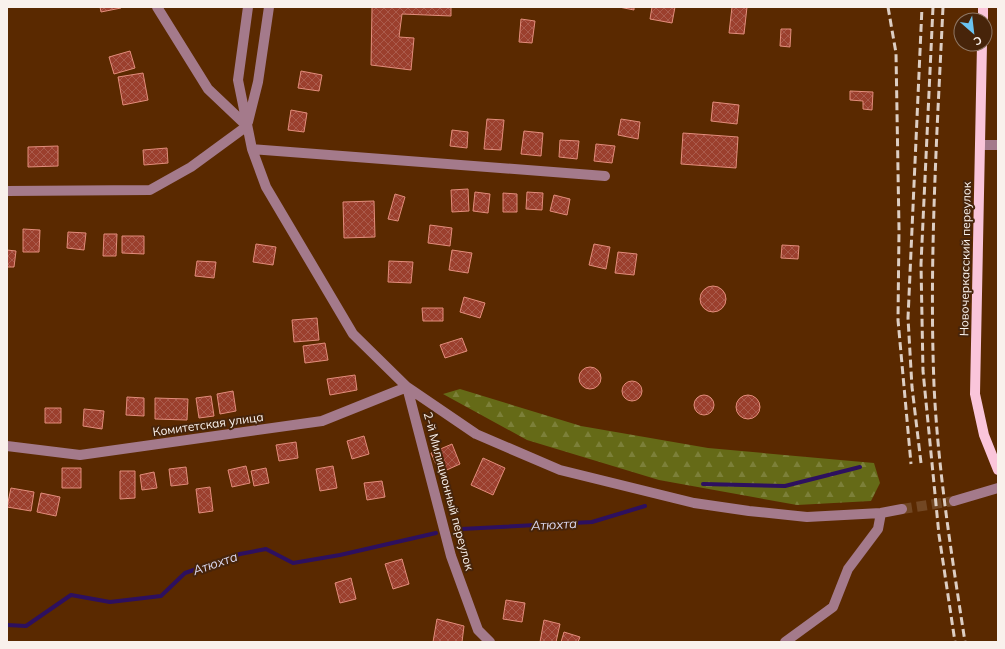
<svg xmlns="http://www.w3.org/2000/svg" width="1005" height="649" font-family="Mulish,sans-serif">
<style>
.forest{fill:url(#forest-firs)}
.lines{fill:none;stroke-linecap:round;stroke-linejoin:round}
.stream{stroke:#2d105f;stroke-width:4}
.building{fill:url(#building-cross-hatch);stroke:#e38d7b}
.minor-tunnel{stroke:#724723;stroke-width:10;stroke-dasharray:10 5;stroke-linecap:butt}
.minor{stroke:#a47a8b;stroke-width:10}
.major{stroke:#fac5da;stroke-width:10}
.rail{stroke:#ddcec3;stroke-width:3;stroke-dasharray:8 4;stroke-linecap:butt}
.labels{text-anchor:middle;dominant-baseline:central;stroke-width:4;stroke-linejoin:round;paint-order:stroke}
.street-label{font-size:12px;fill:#f9f1ec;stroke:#47240a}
.water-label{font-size:13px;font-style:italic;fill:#dad7ee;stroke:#47240a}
</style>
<defs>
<pattern id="forest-firs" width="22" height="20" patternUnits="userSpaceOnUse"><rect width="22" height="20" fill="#656a17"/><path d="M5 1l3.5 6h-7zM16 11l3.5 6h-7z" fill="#7c8039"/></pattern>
<pattern id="building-cross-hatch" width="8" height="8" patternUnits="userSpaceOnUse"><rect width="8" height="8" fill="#9b3f2d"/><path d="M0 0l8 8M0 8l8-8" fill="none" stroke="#aa5b4c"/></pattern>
</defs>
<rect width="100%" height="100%" fill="#5a2900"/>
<!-- forest -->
<path class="forest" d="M 460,389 L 581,426 L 708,448 L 874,463 L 880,483 L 871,501 L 797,505 L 659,480 L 527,440 L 443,394 Z"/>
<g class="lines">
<!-- stream -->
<path class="stream" d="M 703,484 L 785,486 L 860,467
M 461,529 L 592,522 L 645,506
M 7,625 L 26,626 L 71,595 L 110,602 L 161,596 L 185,573 L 240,554 L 266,549 L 293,563 L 340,555 L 436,533"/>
</g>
<!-- building -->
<path class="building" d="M 100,7 L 121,7 L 121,8 L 101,12 Z
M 372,7 L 451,7 L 451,16 L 402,14 L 399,37 L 414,38 L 411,70 L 371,65 Z
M 619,7 L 634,7 L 634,10 Z
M 652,7 L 675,7 L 672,23 L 650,19 Z
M 732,7 L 747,7 L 744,34 L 729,33 Z
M 521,19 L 535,21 L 532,43 L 519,42 Z
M 781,29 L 791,29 L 790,47 L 780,46 Z
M 130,51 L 135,68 L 114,74 L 109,57 Z
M 301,71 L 322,75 L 319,91 L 298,88 Z
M 143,73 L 148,100 L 123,105 L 118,77 Z
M 850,91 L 873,92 L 872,110 L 863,109 L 863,101 L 850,100 Z
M 713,102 L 739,105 L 737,124 L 711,121 Z
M 291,110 L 307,113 L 304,132 L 288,130 Z
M 487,119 L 504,120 L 501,150 L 484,149 Z
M 621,119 L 640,122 L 638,139 L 618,135 Z
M 452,130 L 468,132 L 467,148 L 450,146 Z
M 524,131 L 543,133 L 541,156 L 521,154 Z
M 683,133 L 738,137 L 736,168 L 681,164 Z
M 560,140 L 579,141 L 577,159 L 559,157 Z
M 596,144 L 615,146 L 612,163 L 594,161 Z
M 58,146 L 58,166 L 28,167 L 28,147 Z
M 167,148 L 168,163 L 144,165 L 143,150 Z
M 468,189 L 469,211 L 452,212 L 451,190 Z
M 475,192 L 490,194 L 488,213 L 473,211 Z
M 527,192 L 543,193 L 542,210 L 526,209 Z
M 503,193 L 517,194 L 517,212 L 503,212 Z
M 395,194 L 405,197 L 398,221 L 388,219 Z
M 554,195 L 570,199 L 567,215 L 550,211 Z
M 374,201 L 375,237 L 344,238 L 343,202 Z
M 430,225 L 452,228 L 450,246 L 428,243 Z
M 23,229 L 40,230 L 39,252 L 23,252 Z
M 68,232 L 86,233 L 84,250 L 67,248 Z
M 104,234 L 117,234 L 116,256 L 103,256 Z
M 122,236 L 144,236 L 144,254 L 122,253 Z
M 256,244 L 276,247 L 273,265 L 253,262 Z
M 594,244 L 610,247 L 606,269 L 589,265 Z
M 782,245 L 799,246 L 798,259 L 781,258 Z
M 7,250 L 16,251 L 14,267 L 7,267 Z
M 452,250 L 472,253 L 468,273 L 449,270 Z
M 618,252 L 637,254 L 634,275 L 615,273 Z
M 197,261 L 216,262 L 214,278 L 195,276 Z
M 389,261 L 413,262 L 411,283 L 388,282 Z
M700 299a13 13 0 1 1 26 0a13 13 0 1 1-26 0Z
M 464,297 L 485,303 L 480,318 L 460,312 Z
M 422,308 L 443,308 L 443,321 L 423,321 Z
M 317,318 L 319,340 L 294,342 L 292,320 Z
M 462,338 L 467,351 L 445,358 L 440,345 Z
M 325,343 L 328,360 L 305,363 L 303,346 Z
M579 378a11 11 0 1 1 22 0a11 11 0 1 1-22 0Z
M 355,375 L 357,390 L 330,395 L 327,379 Z
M622 391a10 10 0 1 1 20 0a10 10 0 1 1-20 0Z
M 233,391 L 236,411 L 220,414 L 217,394 Z
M694 405a10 10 0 1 1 20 0a10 10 0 1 1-20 0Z
M736 407a12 12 0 1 1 24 0a12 12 0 1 1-24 0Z
M 211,396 L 214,416 L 199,418 L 196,398 Z
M 127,397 L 144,398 L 144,416 L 126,415 Z
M 155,398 L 188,399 L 187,420 L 155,419 Z
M 45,408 L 61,408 L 61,423 L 45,423 Z
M 84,409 L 104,411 L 102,429 L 83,426 Z
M 364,436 L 369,454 L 352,459 L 347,441 Z
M 296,442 L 298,458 L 279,461 L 276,445 Z
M 452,444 L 460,464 L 440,473 L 431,453 Z
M 483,458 L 505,468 L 493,495 L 471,485 Z
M 246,466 L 250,483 L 232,487 L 228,470 Z
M 333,466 L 337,488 L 320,491 L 316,469 Z
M 186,467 L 188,484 L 171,486 L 169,469 Z
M 62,468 L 81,468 L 81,488 L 62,488 Z
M 266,468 L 269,483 L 254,486 L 251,471 Z
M 120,471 L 135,471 L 135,498 L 120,499 Z
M 154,472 L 157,488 L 142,490 L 140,475 Z
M 382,481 L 385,497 L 367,500 L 364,483 Z
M 210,487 L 213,511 L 199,513 L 196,489 Z
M 11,488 L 34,492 L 31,511 L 7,507 Z
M 41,493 L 60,497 L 56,516 L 37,512 Z
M 402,559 L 409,584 L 393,589 L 385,564 Z
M 351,578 L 356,599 L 340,603 L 335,583 Z
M 506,600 L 525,603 L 522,622 L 503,619 Z
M 437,619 L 464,626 L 462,642 L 433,642 Z
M 544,620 L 560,624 L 556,642 L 540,642 Z
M 564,632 L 580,637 L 578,642 L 561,642 Z"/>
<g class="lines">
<!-- minor-tunnel -->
<path class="minor-tunnel" d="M 902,509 L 954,501"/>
<!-- minor -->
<path class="minor" d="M 157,7 L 208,89 L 247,126
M 248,7 L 238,80 L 252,149 L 266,187 L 353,334 L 407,387 L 476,434 L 560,470 L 694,503 L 749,511 L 807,517 L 881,513 L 902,509
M 248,122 L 258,82 L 269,7
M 981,145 L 998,145
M 252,149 L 605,176
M 7,191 L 150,190 L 191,167 L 247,126
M 407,387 L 451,556 L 478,630 L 490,642
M 7,446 L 80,455 L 322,421 L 407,387
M 954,501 L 998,488
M 785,642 L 833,607 L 848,569 L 878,529 L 881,513"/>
<!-- major -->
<path class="major" d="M 983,20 L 983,7
M 982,44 L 975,394 L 984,435 L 998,470"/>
<!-- rail -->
<path class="rail" d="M 888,7 L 896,53 L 899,229 L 898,320 L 911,464
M 933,7 L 921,264 L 923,371 L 939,535 L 955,642
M 943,7 C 937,133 929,259 934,385 C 938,471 952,557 965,642
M 921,463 L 912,387 L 908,318 L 922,7"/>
</g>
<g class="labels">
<!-- street labels -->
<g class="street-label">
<text transform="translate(965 259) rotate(-89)">Новочеркасский переулок</text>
<text transform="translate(208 424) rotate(-8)">Комитетская улица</text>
<text transform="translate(449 491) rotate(75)">2-й Милиционный переулок</text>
</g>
<!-- water labels -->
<g class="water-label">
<text transform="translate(554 524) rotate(-3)">Атюхта</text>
<text transform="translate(215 563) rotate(-19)">Атюхта</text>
</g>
</g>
<!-- border -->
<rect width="1005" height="649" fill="none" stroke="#f9f1ec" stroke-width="16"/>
<!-- north arrow -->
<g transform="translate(973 32) rotate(152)"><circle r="19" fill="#47240a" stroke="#8e7664"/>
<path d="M0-3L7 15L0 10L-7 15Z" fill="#6ac3f1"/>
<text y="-6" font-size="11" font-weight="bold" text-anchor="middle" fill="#f9f1ec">С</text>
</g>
</svg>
